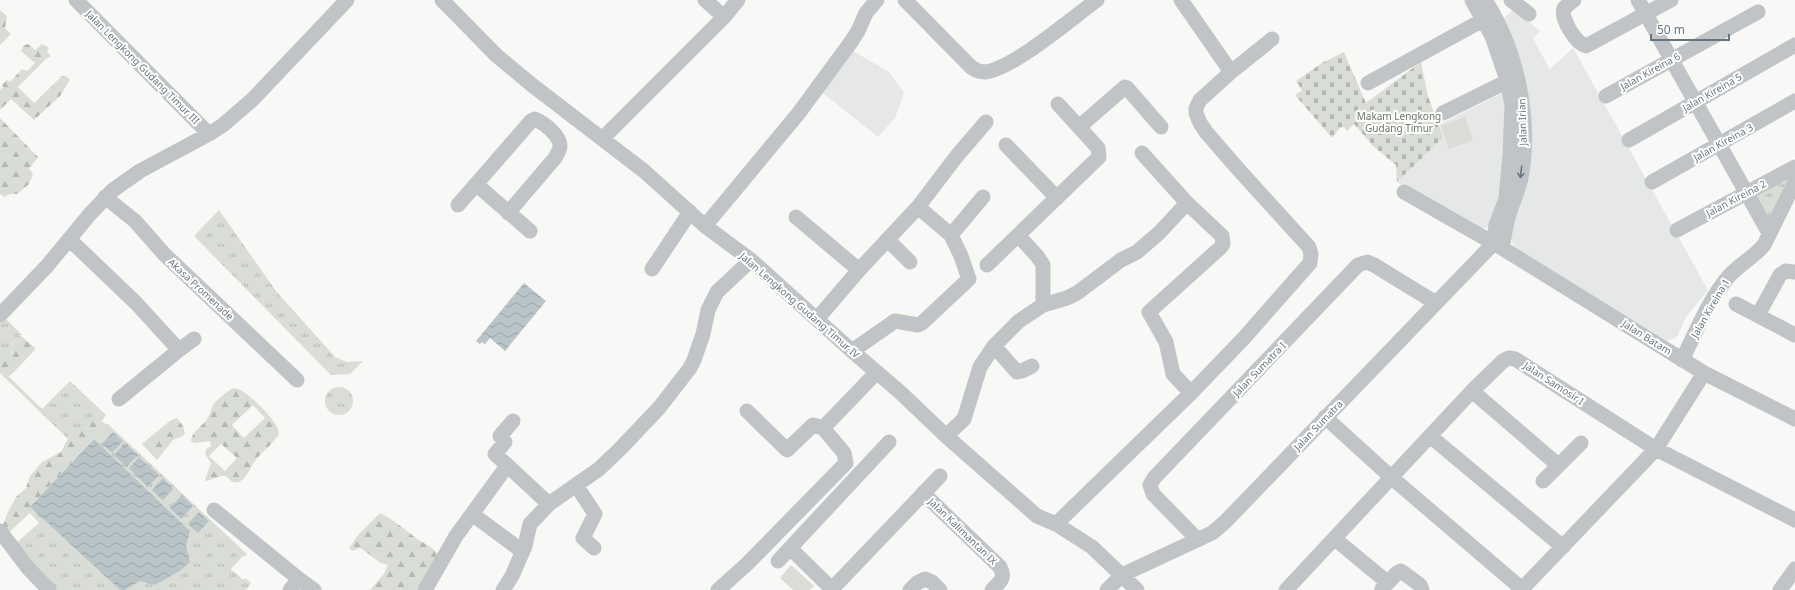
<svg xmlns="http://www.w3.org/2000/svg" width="1795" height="590" font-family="'Noto Sans',sans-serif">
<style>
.built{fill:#e6e7e7}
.grass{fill:url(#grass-tufts)}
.forest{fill:url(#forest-firs);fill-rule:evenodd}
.cemetery{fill:url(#cemetery-stones)}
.garden{fill:#d9ddd6}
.water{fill:url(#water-waves)}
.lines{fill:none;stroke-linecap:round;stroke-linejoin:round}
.minor{stroke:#c0c4c7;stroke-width:15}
.oneway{stroke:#66757f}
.labels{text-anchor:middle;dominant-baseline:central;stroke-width:4;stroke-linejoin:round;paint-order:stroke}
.street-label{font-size:10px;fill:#66757f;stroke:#fff}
.park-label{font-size:10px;fill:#687864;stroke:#fff}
</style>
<defs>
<pattern id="grass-tufts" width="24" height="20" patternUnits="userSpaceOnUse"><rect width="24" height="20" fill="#d9ddd6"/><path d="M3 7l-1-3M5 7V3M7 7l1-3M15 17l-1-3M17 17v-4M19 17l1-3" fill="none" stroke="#b4b8b3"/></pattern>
<pattern id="forest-firs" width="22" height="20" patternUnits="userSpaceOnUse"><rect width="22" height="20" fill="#d9ddd6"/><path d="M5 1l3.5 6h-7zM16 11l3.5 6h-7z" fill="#b4b8b3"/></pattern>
<pattern id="cemetery-stones" width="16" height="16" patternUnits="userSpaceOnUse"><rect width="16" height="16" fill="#d9ddd6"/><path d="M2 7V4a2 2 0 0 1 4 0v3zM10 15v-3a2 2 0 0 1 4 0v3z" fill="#b4b8b3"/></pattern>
<pattern id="water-waves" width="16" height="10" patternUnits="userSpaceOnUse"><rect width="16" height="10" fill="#b9c4c8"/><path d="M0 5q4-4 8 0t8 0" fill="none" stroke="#9aa4a8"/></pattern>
</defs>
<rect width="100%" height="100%" fill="#f8f8f6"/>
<!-- built -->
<path class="built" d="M 1514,9 L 1540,31 L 1533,39 L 1550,69 L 1573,48 L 1708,290 L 1686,317 L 1677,337 L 1668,341 L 1521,252 L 1513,244 L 1510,236 L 1504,18 Z
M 849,49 L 888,71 L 904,93 L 895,118 L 878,137 L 819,90 Z
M 1504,92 L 1508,99 L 1505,182 L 1493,221 L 1488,227 L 1480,230 L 1474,229 L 1397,182 L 1443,138 L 1438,125 Z"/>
<!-- grass -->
<path class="grass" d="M 1795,171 L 1769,220 L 1755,197 Z
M 219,210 L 276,291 L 335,357 L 347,362 L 363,361 L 350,374 L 331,375 L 194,236 Z
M 5,318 L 22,335 L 20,335 L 12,342 L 13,350 L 9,356 L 6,356 L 0,350 L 0,323 Z
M 0,368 L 42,409 L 70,381 L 106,415 L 102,421 L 93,421 L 89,427 C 79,429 72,428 68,439 L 0,373 Z
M325 401a14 14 0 1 1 28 0a14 14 0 1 1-28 0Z
M 105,424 L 108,424 L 247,554 L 244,557 L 243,556 L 231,569 L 243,580 L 245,578 L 251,583 L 246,590 L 125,590 L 140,581 L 155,585 L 180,571 L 190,562 L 185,546 L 190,531 L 94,439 L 103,429 Z
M 30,507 L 120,590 L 45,590 L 14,545 L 39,523 L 30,513 Z"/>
<!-- forest -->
<path class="forest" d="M 0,10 L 7,16 L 5,28 L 11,34 L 0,45 Z
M 28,44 L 35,50 L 42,44 L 49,48 L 47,52 L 51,56 L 46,59 L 18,87 L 34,103 L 62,76 L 66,76 L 70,80 L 60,96 L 34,120 L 11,99 L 0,110 L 0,90 L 3,87 L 2,85 L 7,80 L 10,82 L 22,69 L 27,71 L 35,63 L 21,51 L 23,46 Z
M 0,118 L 38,157 L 29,169 L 33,174 L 29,184 L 17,194 L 10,194 L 4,197 L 0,194 Z
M 20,335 L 35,348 L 35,350 L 11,375 L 8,376 L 0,368 L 0,350 L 6,356 L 11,354 L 13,350 L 13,339 Z
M 234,388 C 245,388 279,422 279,433 C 274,444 262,451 255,461 C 249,468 246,485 232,482 L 226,476 L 221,476 L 207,481 L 205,480 L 211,463 L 205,454 L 206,449 L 211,446 L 210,441 L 194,443 L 191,441 C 192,431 202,427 207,419 C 210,415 211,409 213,405 C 214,402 231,388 234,388 ZM 253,405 L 265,418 L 244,438 L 232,425 ZM 221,444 L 237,458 L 225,471 L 209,456 Z
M 177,418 L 183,426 L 185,433 L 183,436 L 173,440 L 157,460 L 142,444 L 171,420 Z
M 94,420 L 101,420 L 105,424 L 103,429 L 30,507 L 30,513 L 5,536 L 3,525 L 7,514 L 16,497 L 26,488 L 30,476 L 42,462 L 61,452 L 72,431 L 77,428 L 89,427 L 91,422 Z
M 380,513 C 393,519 404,529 416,538 C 424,544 435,547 439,557 L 418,590 L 370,590 L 384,574 L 388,565 C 376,563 370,553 360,548 L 352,551 L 349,548 L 359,534 Z"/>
<!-- cemetery -->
<path class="cemetery" d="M 1344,52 L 1366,103 L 1421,62 L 1428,96 L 1443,138 L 1397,182 L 1396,165 L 1373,146 L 1354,124 L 1347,131 L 1344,127 L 1340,128 L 1332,138 L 1295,95 L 1302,90 L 1296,81 L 1322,63 Z"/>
<!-- garden -->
<path class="garden" d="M 1465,117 L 1473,140 L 1449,149 L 1441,126 Z
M 791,565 L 814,586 L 810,590 L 793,590 L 780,578 Z"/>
<!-- water -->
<path class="water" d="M 524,283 L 546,301 L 505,351 L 490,338 L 485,344 L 482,342 L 480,344 L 476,341 Z
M 113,432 L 123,441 L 112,453 L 102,444 Z
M 94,439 L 190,531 L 186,546 L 190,562 L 180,571 L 155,585 L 140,581 L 125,590 L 120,590 L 30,507 Z
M 125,443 L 138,455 L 126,467 L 114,455 Z
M 139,457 L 159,475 L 148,487 L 129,468 Z
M 163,478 L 173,489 L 163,500 L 152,490 Z
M 182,495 L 193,506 L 181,519 L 170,508 Z
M 199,512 L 209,521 L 198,533 L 188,524 Z"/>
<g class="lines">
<!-- minor -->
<path class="minor" d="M 76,0 L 209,134
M 442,0 L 496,55 L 532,85 L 644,171 L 705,226 L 751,260 L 852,351 L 901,393 L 946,436 L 1037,516 L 1056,524 L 1092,547 L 1137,590
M 705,0 L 724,17
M 905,0 L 971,67 C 975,70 979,72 985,72 C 1013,69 1072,18 1097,0
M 1181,0 L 1231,72
M 1472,0 L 1492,36 L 1507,80 L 1512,105 L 1510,155 L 1506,199 L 1496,225 L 1493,244
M 1485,0 C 1517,50 1532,119 1521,178 C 1518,193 1510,207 1507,222 C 1505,230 1504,239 1502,248
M 1511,0 L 1529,14
M 1574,0 L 1564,8 C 1560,18 1576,44 1586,46 L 1671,0
M 1638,0 L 1769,233
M 1368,83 L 1483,20
M 1606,96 L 1758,12
M 1443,113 L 1516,77
M 1079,127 L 1125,87 L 1127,88 L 1161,127
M 602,139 L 724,17 L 738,0
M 1629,140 L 1795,45
M 1006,145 L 1057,198
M 1142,153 L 1187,203 L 1222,236 L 1223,244 L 1220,248 L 1149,312 L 1166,342 L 1173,374 L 1191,393
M 1652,182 L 1795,101
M 477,185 L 530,231
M 1404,192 L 1502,248 L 1704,373 L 1795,419
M 105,197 L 135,221 L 164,254 L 297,380
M 458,205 L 531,121 L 535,119 C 544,123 560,135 560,146 C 560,150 557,154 555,158 L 508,213
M 918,207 L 956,157 L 986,122
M 796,217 L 859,270
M 705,226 L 798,114 L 851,42 L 858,31 L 866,13 L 877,0
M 1677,230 L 1795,167
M 951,235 L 983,197
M 1018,235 L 1038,257 L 1043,265 L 1043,305
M 69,239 L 136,303 L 179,350 L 119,399
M 888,240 L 910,262
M 987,265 L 1099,157 L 1098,148 L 1058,104
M 652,269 L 690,212
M 1736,304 L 1795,335
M 0,315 L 47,266 L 90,214 L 113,190 L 140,171 L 209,134 L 223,125 L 252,100 L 347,0
M 1758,315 L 1780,275 L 1786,271 L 1795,272
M 817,319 L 859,270 L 918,207 L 951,235 L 961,256 L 969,279 L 922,323 L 918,325 L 895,321 L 852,351
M 994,346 L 1017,372 L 1022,371 L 1032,366
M 179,350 L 194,339
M 1682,360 C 1696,332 1709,299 1729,276 C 1740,264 1754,257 1764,245 L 1795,182
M 1472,391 L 1558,465
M 747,411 L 787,450 L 813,425 L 823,428 L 877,372
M 1325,417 L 1392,478 L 1522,589
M 513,421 L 500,436 L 505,442 L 495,454 L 549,504 L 599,469 L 619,450 L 659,408 L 690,368 L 694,360 L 703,334 L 708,310 L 717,292 L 751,260
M 946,436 L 964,419 L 980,367 L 994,346 L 1019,321 L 1043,305 L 1067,298 L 1077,293 L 1121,260 L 1137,252 L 1159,233 L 1187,203
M 1430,436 L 1563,547
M 1543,481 L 1581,443
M 576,485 L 595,514 L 583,538 L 594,548
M 923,493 L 1000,567 C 1006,578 1000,582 992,590
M 214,510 L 299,579 L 290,590
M 472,514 L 522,551
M 1056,524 L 1191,393 L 1244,338 L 1310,263 L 1311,254 L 1309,247 L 1239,170 L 1206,132 L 1200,123 L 1196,113 L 1196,108 L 1200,100 L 1231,72 L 1272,39
M 0,531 L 28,568 L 49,590
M 1335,539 L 1387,582
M 1198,540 L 1153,494 L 1150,485 L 1154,478 L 1358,265 L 1367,262 L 1374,265 L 1436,303
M 790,548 L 832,589
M 778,561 L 889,442
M 299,579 L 314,590
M 1382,589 L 1397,573 L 1401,571 L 1420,585 L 1422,590
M 425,590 L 456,536 L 507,466
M 503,590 L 512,576 L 525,546 L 530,524 L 549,504
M 718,590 L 747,564 L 846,463 L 844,453 L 823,428
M 831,590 L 940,476
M 910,590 L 917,583 L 925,579 L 932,582 L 940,590
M 1107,590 L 1122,575 L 1212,533 L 1225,522 L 1493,244
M 1286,590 L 1472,391 L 1503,361 L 1509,358 L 1515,359 L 1656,449 L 1795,520
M 1521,590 L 1656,449 L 1704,373
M 1780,590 L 1795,569"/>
</g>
<!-- one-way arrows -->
<defs><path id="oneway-shaft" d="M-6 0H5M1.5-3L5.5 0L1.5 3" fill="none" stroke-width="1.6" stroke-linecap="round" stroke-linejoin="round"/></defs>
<use class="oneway" href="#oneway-shaft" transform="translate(1521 172) rotate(97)"/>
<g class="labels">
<!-- street labels -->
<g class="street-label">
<text transform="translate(143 67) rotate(45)">Jalan Lengkong Gudang Timur III</text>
<text transform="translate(1650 71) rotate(-29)">Jalan Kireina 6</text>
<text transform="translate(1712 92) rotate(-30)">Jalan Kireina 5</text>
<text transform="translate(1522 122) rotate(-92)">Jalan Irian</text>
<text transform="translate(1723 142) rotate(-29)">Jalan Kireina 3</text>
<text transform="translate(1736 198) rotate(-28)">Jalan Kireina 2</text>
<text transform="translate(201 289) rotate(43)">Akasa Promenade</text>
<text transform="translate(800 305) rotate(41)">Jalan Lengkong Gudang Timur IV</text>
<text transform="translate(1710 308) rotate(-60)">Jalan Kireina 1</text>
<text transform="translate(1647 337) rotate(32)">Jalan Batam</text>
<text transform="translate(1259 369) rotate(-46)">Jalan Sumatra I</text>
<text transform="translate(1554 383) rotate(33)">Jalan Samosir I</text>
<text transform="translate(1318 425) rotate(-46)">Jalan Sumatra</text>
<text transform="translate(963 531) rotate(44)">Jalan Kalimantan IX</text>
</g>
<!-- park labels -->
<g class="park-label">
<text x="1399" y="116">Makam Lengkong<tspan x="1399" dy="12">Gudang Timur</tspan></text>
</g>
</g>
<!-- scale -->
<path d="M1651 34v6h78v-6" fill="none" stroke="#66757f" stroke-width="2"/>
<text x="1657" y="34" font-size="12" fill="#66757f" stroke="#ffffff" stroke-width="3" paint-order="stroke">50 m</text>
</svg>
